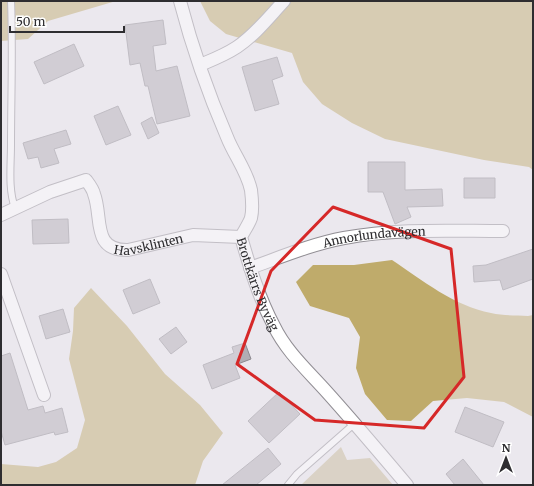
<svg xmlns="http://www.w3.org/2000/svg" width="534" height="486" font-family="Merriweather,serif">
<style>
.green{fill:#c5b994}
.forest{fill:#bfab6b}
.building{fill:#b1aeb4;stroke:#8c898f}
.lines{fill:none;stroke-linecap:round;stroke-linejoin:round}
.service-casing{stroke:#918e94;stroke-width:8}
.minor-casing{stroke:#918e94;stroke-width:14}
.service{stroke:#fff;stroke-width:6}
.minor{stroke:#fff;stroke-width:12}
.marked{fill:none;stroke:#d62828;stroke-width:3;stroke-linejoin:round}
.labels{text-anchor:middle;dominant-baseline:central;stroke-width:3;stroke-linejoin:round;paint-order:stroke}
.street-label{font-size:12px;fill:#2e2d30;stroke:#fff}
</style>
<rect width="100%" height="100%" fill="#ebe8ee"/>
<!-- green -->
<path class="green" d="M 341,447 L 347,460 L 370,458 L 393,485 L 301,485 Z"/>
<!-- forest -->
<path class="forest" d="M 1,1 L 116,1 L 48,21 L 28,39 L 1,41 Z
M 200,1 L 533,1 L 533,170 L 529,167 L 484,160 L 385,139 L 352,123 L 322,104 L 303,82 L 292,53 L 226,34 L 210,21 Z
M 392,260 C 422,280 454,306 491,313 C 503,316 516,315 528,316 L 533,315 L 533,417 L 504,402 L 467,398 L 433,401 L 411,421 L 387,420 L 365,394 L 356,368 L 360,337 L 349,318 L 310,306 L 296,282 L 313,265 L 354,265 Z
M 91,288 L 127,326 L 165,374 L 200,405 L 223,433 L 203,461 L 195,485 L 1,485 L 1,464 L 38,467 L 56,462 L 77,448 L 85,420 L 69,359 L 73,331 L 74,308 Z"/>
<!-- building -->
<path class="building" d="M 163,20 L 166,44 L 153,46 L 156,71 L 177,66 L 190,116 L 157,124 L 148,86 L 145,86 L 140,63 L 130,65 L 125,25 Z
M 74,44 L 84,66 L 44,84 L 34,62 Z
M 277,57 L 283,76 L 272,80 L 279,104 L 255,111 L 242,67 Z
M 118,106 L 131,135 L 106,145 L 94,116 Z
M 152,117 L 159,133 L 148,139 L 141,123 Z
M 66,130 L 71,144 L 54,149 L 59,163 L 41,168 L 38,157 L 28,159 L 23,143 Z
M 368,162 L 405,162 L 405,190 L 442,189 L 443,206 L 407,207 L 411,217 L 395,224 L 383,192 L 368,192 Z
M 464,178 L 495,178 L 495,198 L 464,198 Z
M 68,219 L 69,243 L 33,244 L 32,220 Z
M 533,249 L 533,279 L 503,290 L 500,280 L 474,282 L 473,266 L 486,265 Z
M 150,279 L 160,303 L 133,314 L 123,290 Z
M 63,309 L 70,332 L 46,339 L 39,316 Z
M 176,327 L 187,342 L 171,354 L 159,339 Z
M 245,343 L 251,359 L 235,365 L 240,378 L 212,389 L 203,365 L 234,353 L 232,347 Z
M 10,353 L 28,410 L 43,406 L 45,413 L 62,408 L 68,432 L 55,435 L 54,432 L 5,445 L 1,431 L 1,356 Z
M 279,392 L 300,414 L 269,443 L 248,421 Z
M 465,407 L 504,422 L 493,447 L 455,432 Z
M 268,448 L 281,464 L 256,485 L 222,485 Z
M 463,459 L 484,485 L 455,485 L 446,474 Z"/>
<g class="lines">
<!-- service casing -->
<g class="service-casing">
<path id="service" d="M 11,1 C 13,49 11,97 11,145 C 11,165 8,189 15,208
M 288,485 L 297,474 L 354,424"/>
</g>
<!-- minor casing -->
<g class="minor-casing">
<g id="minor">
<path id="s1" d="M 180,1 C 192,47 208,93 227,137 C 234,155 247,171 251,190 C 252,198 253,210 251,218 C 249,224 244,231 241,237 C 250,268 259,298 274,326 C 286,351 307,370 325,390 C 353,421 380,453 407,485"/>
<path d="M 200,65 C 212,60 225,55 237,47 C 255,35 269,17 284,1"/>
<path id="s2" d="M 1,215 L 50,192 L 86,180 C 89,184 93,189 94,194 C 103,217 91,251 128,250 L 193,235 L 241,237"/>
<path id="s3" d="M 250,268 C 281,257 312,244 344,238 C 396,228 451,231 503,231"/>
<path d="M 1,274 L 44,395"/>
</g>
</g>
<!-- service -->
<use href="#service" class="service"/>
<!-- minor -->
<use href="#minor" class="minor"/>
</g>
<!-- marked area -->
<path d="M0 0H534V486H0ZM 333,207 L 451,249 L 464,377 L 424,428 L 315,420 L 237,364 L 271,271 Z" fill="#ebe8ee" fill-opacity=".55" fill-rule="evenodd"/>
<path class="marked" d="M 333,207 L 451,249 L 464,377 L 424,428 L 315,420 L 237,364 L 271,271 Z"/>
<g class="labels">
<!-- street labels -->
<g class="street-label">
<text stroke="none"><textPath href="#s3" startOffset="129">Annorlundavägen</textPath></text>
<text stroke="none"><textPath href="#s2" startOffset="204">Havsklinten</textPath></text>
<text stroke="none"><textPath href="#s1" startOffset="302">Brottkärrs Byväg</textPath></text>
</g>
</g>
<!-- border -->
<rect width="534" height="486" fill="none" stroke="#2e2d30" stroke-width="4"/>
<!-- north arrow -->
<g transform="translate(506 458)" stroke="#ffffff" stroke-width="3" paint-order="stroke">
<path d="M0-3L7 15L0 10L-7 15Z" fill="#2e2d30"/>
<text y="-6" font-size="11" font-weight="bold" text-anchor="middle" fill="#2e2d30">N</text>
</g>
<!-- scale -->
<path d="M10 26v6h114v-6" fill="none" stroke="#2e2d30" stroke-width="2"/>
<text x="16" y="26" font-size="12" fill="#2e2d30" stroke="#ffffff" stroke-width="3" paint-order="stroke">50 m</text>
</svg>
